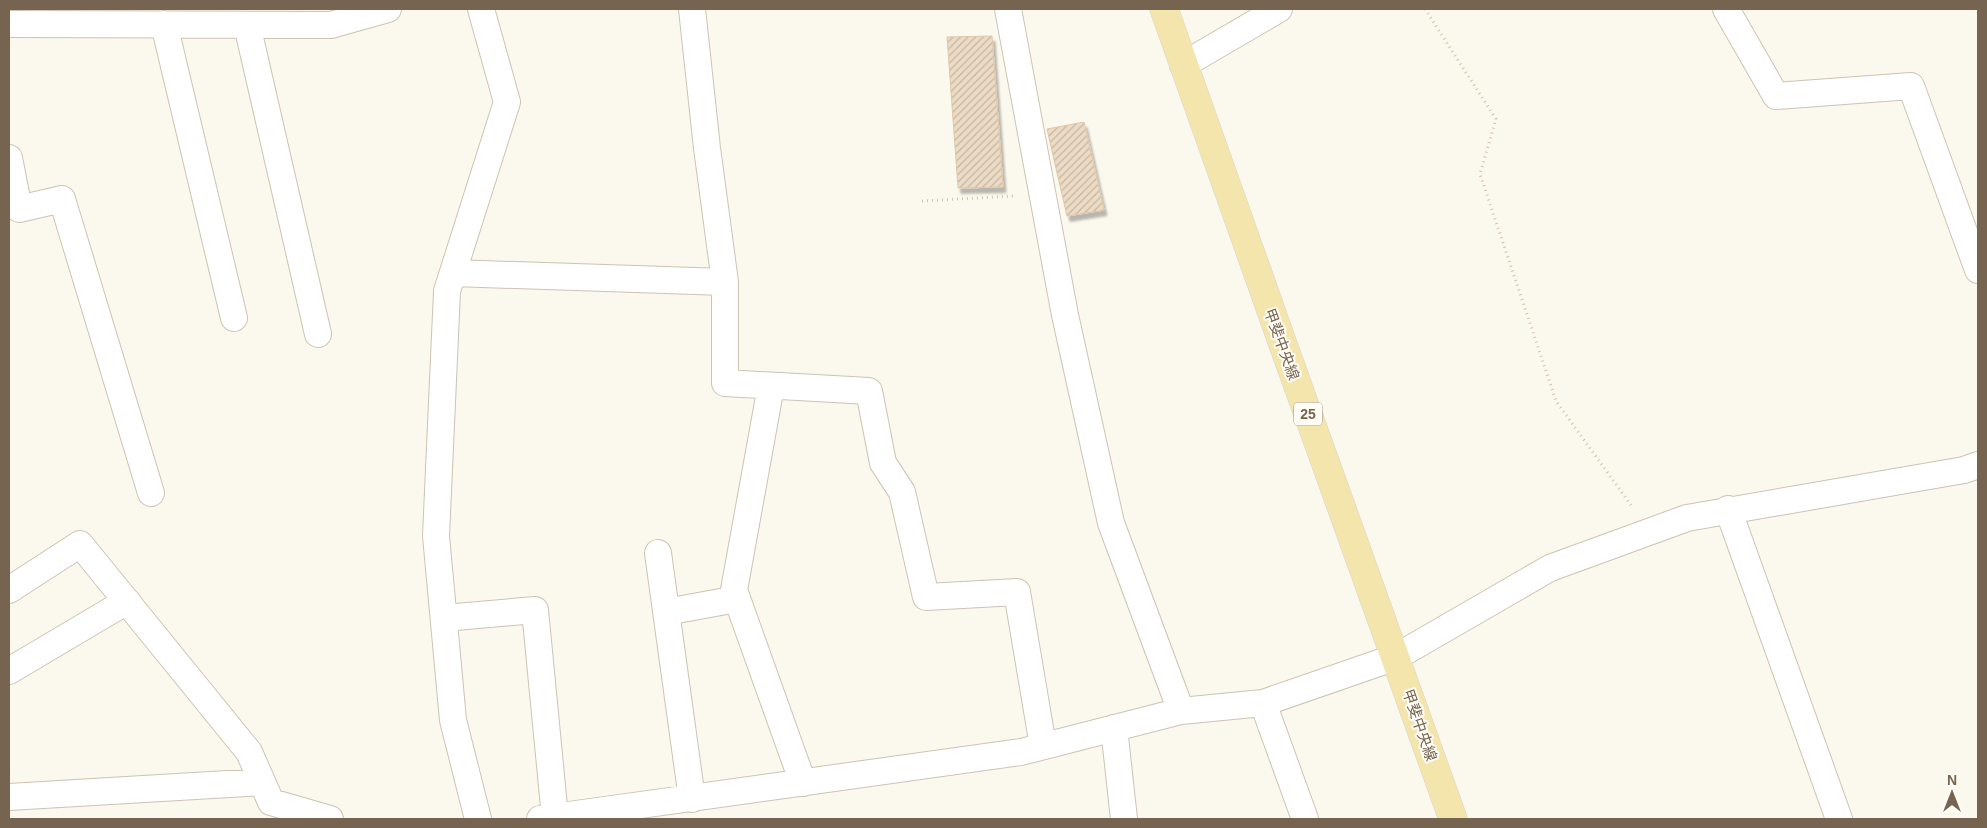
<svg xmlns="http://www.w3.org/2000/svg" width="1987" height="828" font-family="Arial,'Noto Sans JP',sans-serif">
<style>
.building{fill:url(#building-hatch);stroke:#e0c7a9;filter:url(#shadow)}
.lines{fill:none;stroke-linecap:round;stroke-linejoin:round}
.street-casing{stroke:#cdc3b3;stroke-width:28}
.primary-casing{stroke:#d9d4ce;stroke-width:29}
.path{stroke:#d4c1a9;stroke-width:3;stroke-dasharray:1 4;stroke-linecap:butt}
.street{stroke:#fff;stroke-width:26}
.primary{stroke:#f3e5ac;stroke-width:28}
.labels{text-anchor:middle;dominant-baseline:central;stroke-width:4;stroke-linejoin:round;paint-order:stroke}
.shield{fill:#fefcf4;stroke:#9f9282;stroke-width:1}
.shield-label{font-size:14px;font-weight:bold;fill:#766451}
.street-label{font-size:15px;fill:#766451;stroke:#fefcf4}
</style>
<defs>
<pattern id="building-hatch" width="6" height="6" patternUnits="userSpaceOnUse" patternTransform="scale(1.25)"><rect width="6" height="6" fill="#eddcc5"/><path d="M-1 1l2-2M0 6l6-6M5 7l2-2" fill="none" stroke="#c5b6a2"/></pattern>
<filter id="shadow"><feDropShadow dx="3" dy="5.5" stdDeviation="1" flood-color="#0004"/></filter>
</defs>
<rect width="100%" height="100%" fill="#fbf8ed"/>
<!-- building -->
<path class="building" d="M 992,36 L 1003,187 L 958,188 L 947,37 Z
M 1084,122 L 1104,210 L 1067,216 L 1047,129 Z"/>
<g class="lines">
<!-- street casing -->
<g class="street-casing">
<path id="street" d="M 692,9 L 707,148 L 725,282 L 725,383 L 869,391 L 883,463 L 902,492 L 926,597 L 1017,592 L 1043,746
M 1008,9 L 1065,315 L 1111,523 L 1181,711
M 1726,9 L 1776,96 L 1911,86 L 1978,270
M 9,24 L 331,25 L 388,9
M 164,24 L 234,318
M 247,25 L 318,334
M 1183,65 L 1279,9
M 9,158 L 19,209 L 62,199 L 151,493
M 453,273 L 725,282
M 771,386 L 734,590 L 803,783
M 1728,509 L 1839,819
M 658,553 L 692,799
M 9,590 L 80,544 L 249,752 L 271,802 L 330,819
M 666,612 L 737,599
M 444,618 L 535,610 L 555,817
M 9,671 L 127,601
M 1263,703 L 1305,819
M 1114,728 L 1124,819
M 9,797 L 262,782
M 478,819 L 453,720 L 436,536 L 447,291 L 507,102 L 481,9
M 540,819 L 1021,752 L 1181,711 L 1263,703 L 1396,657 L 1550,568 L 1687,518 L 1964,470 L 1978,465"/>
</g>
<!-- primary casing -->
<g class="primary-casing">
<path id="primary" d="M 1164,9 C 1258,280 1358,548 1453,819"/>
</g>
<!-- path -->
<path class="path" d="M 1425,9 L 1496,119 L 1480,174 L 1556,401 L 1633,508
M 922,201 L 1014,196"/>
<!-- street -->
<use href="#street" class="street"/>
<!-- primary -->
<use href="#primary" class="primary"/>
</g>
<g class="labels">
<!-- shield labels -->
<rect class="shield" x="1294" y="402.5" width="28" height="23" rx="4"/>
<g class="shield-label">
<text x="1308" y="414">25</text>
</g>
<!-- street labels -->
<g class="street-label">
<text transform="translate(1282 344) rotate(70)">甲斐中央線</text>
<text transform="translate(1420 725) rotate(71)">甲斐中央線</text>
</g>
</g>
<!-- border -->
<rect width="1987" height="828" fill="none" stroke="#766451" stroke-width="20"/>
<!-- north arrow -->
<g transform="translate(1952 793)" stroke="#fefcf4" stroke-width="4" paint-order="stroke">
<path d="M0-4L9 19L0 12L-9 19Z" fill="#766451"/>
<text y="-8" font-size="14" font-weight="bold" text-anchor="middle" fill="#766451">N</text>
</g>
</svg>
